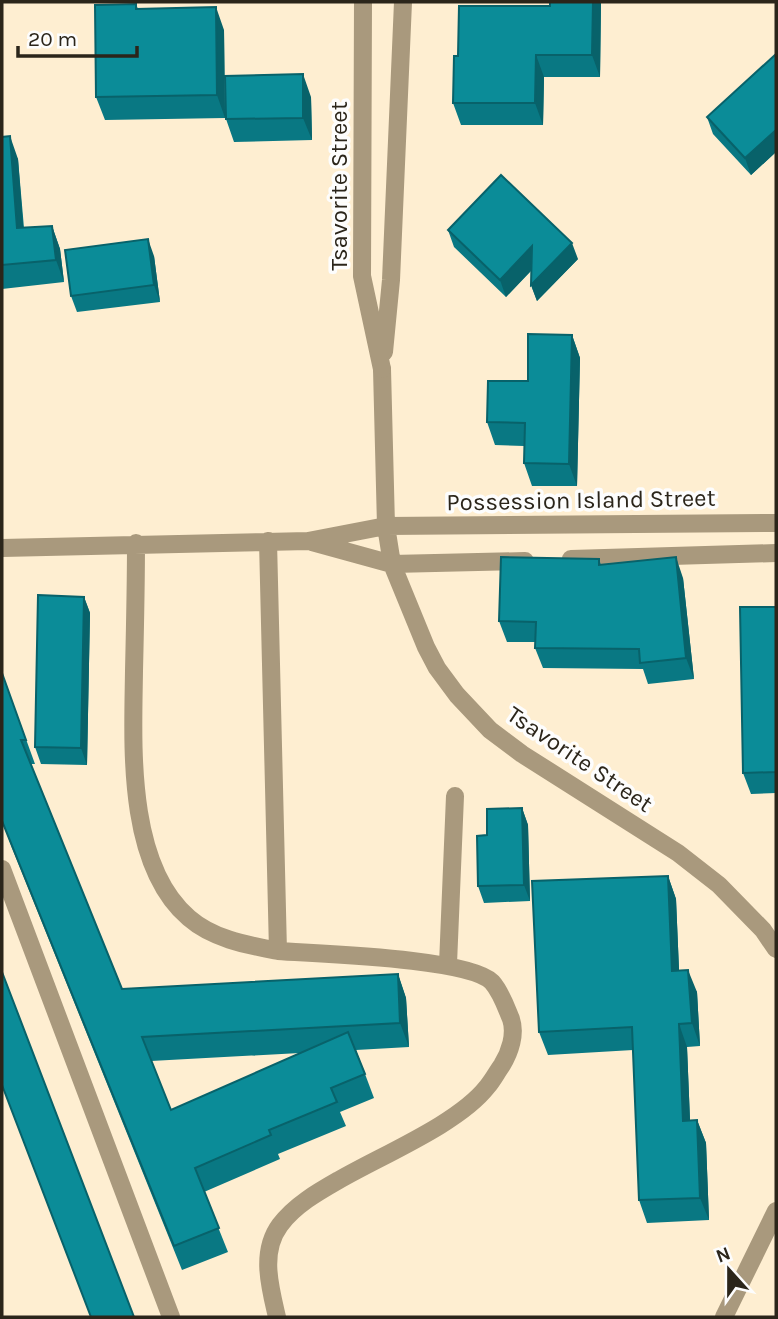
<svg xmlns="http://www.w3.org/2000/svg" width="778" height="1319" font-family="Karla,sans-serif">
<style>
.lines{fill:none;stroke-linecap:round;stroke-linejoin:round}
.minor{stroke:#a9997d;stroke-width:18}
.tertiary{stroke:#a9997d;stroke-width:18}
.wall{fill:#097883;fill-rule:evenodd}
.shaded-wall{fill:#08626a}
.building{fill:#0b8c98;stroke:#08626a;stroke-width:2}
.labels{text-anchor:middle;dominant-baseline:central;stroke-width:7;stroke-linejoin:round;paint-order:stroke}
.street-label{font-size:24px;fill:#2b251a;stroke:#fdfdfd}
</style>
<rect width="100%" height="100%" fill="#feeed1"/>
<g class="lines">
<!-- minor -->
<path class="minor" d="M 382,369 L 386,526 L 392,564 L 426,647 L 437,668 L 457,695 L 490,730 L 522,754 L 678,853 L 719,885 L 763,930 L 776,949
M 268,541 L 278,951
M 312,542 L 392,564 L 525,561
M 136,543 C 136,585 135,628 134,671 C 133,745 126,864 189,918 C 213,939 247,945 278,951 C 318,954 468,958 492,982 C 501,992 506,1007 511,1019 C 516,1034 510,1052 502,1065 C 497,1072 493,1080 487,1087 C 458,1124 382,1155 339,1180 C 318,1192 295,1205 280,1225 C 260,1252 270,1287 277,1317
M 2,548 L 308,541 L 386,526 L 776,523
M 571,559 L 776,553
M 2,869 L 171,1317
M 448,964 L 455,796
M 724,1317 L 776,1211"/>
<!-- tertiary -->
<path class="tertiary" d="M 363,2 L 362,276 L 382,369
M 384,352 L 391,280 L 403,2"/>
</g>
<!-- wall -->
<path class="wall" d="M 601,2 L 600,77 L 544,77 L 543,125 L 461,125 L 453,103 L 458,56 L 550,6 Z
M 136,4 L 138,9 L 224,30 L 225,118 L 105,120 L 96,97 Z
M 776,54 L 776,152 L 751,175 L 713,134 L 707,117 Z
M 311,97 L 312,140 L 234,142 L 226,119 Z
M 2,137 L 18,159 L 24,228 L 52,226 L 60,249 L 64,282 L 2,289 Z
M 448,230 L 578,259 L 537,301 L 531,285 L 532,270 L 506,297 L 454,247 Z
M 154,256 L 160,302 L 77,312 L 71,296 Z
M 572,335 L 580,358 L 577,486 L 532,486 L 524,463 L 524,446 L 495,445 L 487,422 Z
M 599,559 L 601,565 L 683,578 L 694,679 L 648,684 L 643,669 L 543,668 L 535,648 L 535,642 L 507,642 L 499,621 Z
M 84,597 L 90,613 L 87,765 L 41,764 L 35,747 Z
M 776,607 L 776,793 L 751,794 L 743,773 Z
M 2,673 L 35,764 L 31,764 L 122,989 L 398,974 L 406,998 L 409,1047 L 356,1050 L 374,1098 L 340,1112 L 346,1126 L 278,1154 L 280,1159 L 204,1192 L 228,1252 L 182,1270 L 12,848 L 2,821 ZM 300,1053 L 171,1110 L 151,1061 Z
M 522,808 L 528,825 L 530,901 L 484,903 L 478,886 L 487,835 Z
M 668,876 L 676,899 L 679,970 L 697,992 L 700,1046 L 687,1047 L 690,1121 L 697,1120 L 706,1143 L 709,1220 L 647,1223 L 639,1200 L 633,1050 L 548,1055 L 539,1032 Z"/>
<!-- shaded-wall -->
<path class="shaded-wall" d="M 593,2 L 601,2 L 600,77 L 592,55 Z
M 216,7 L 224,30 L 225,118 L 217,95 Z
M 536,55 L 544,77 L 543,125 L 535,103 Z
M 303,74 L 311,97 L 312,140 L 303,118 Z
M 776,130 L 776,152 L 751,175 L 745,158 Z
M 10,136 L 18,159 L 25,251 L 17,228 Z
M 52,226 L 60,249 L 64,282 L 56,260 Z
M 148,239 L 154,256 L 160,302 L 154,285 Z
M 572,243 L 578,259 L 537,301 L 531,285 Z
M 532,246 L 538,263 L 506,297 L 500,280 Z
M 572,335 L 580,358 L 577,486 L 569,464 Z
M 676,557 L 683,578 L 694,679 L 686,658 Z
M 84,597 L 90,613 L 87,765 L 81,748 Z
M 522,808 L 528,825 L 530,901 L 524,885 Z
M 668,876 L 676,899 L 680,993 L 672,971 Z
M 688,970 L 697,992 L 700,1046 L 692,1023 Z
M 398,974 L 406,998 L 409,1047 L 400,1023 Z
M 679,1024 L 687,1047 L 691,1144 L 683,1121 Z
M 697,1120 L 706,1143 L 709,1220 L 700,1198 Z"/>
<!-- building -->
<path class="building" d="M 550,2 L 593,2 L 592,55 L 536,55 L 535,103 L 453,103 L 454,56 L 458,56 L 459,6 L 550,6 Z
M 136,4 L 136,9 L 216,7 L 217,95 L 96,97 L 95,5 Z
M 776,54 L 776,130 L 745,158 L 707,117 Z
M 303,74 L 303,118 L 226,119 L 225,76 Z
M 10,136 L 17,228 L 52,226 L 56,260 L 2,265 L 2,137 Z
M 501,175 L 572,243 L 531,285 L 532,246 L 500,280 L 448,230 Z
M 148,239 L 154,285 L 71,296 L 65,250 Z
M 528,334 L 572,335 L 569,464 L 524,463 L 525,423 L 487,422 L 488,381 L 528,381 Z
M 501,557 L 599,559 L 599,565 L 676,557 L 686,658 L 640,663 L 639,649 L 535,648 L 536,622 L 499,621 Z
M 38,595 L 84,597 L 81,748 L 35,747 Z
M 740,607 L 776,607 L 776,772 L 743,773 Z
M 2,673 L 26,740 L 21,740 L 122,989 L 398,974 L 400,1023 L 142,1037 L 171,1110 L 348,1032 L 365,1074 L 331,1088 L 337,1102 L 269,1130 L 271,1135 L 195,1168 L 219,1228 L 174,1246 L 2,821 Z
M 522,808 L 524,885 L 478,886 L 477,836 L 487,835 L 487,809 Z
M 668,876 L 672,971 L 688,970 L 692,1023 L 679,1024 L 683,1121 L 697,1120 L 700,1198 L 639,1200 L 632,1027 L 539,1032 L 532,881 Z
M 2,972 L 134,1317 L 91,1317 L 2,1085 Z"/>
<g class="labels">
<!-- street labels -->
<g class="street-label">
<text transform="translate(339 186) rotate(-90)">Tsavorite Street</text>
<text transform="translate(581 500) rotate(-1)">Possession Island Street</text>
<text transform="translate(580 759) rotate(34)">Tsavorite Street</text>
</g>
</g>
<!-- border -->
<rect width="778" height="1319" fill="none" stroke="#2b251a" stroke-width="7"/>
<!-- north arrow -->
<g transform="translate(729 1270) rotate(339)" stroke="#fdfdfd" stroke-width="5" paint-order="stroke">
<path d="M0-5L12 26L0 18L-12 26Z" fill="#2b251a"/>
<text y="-10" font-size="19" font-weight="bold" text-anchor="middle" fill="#2b251a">N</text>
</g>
<!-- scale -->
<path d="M18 46v10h119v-10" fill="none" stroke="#2b251a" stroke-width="3.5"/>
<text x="28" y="46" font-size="21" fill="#2b251a" stroke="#fdfdfd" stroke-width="5" paint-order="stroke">20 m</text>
</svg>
